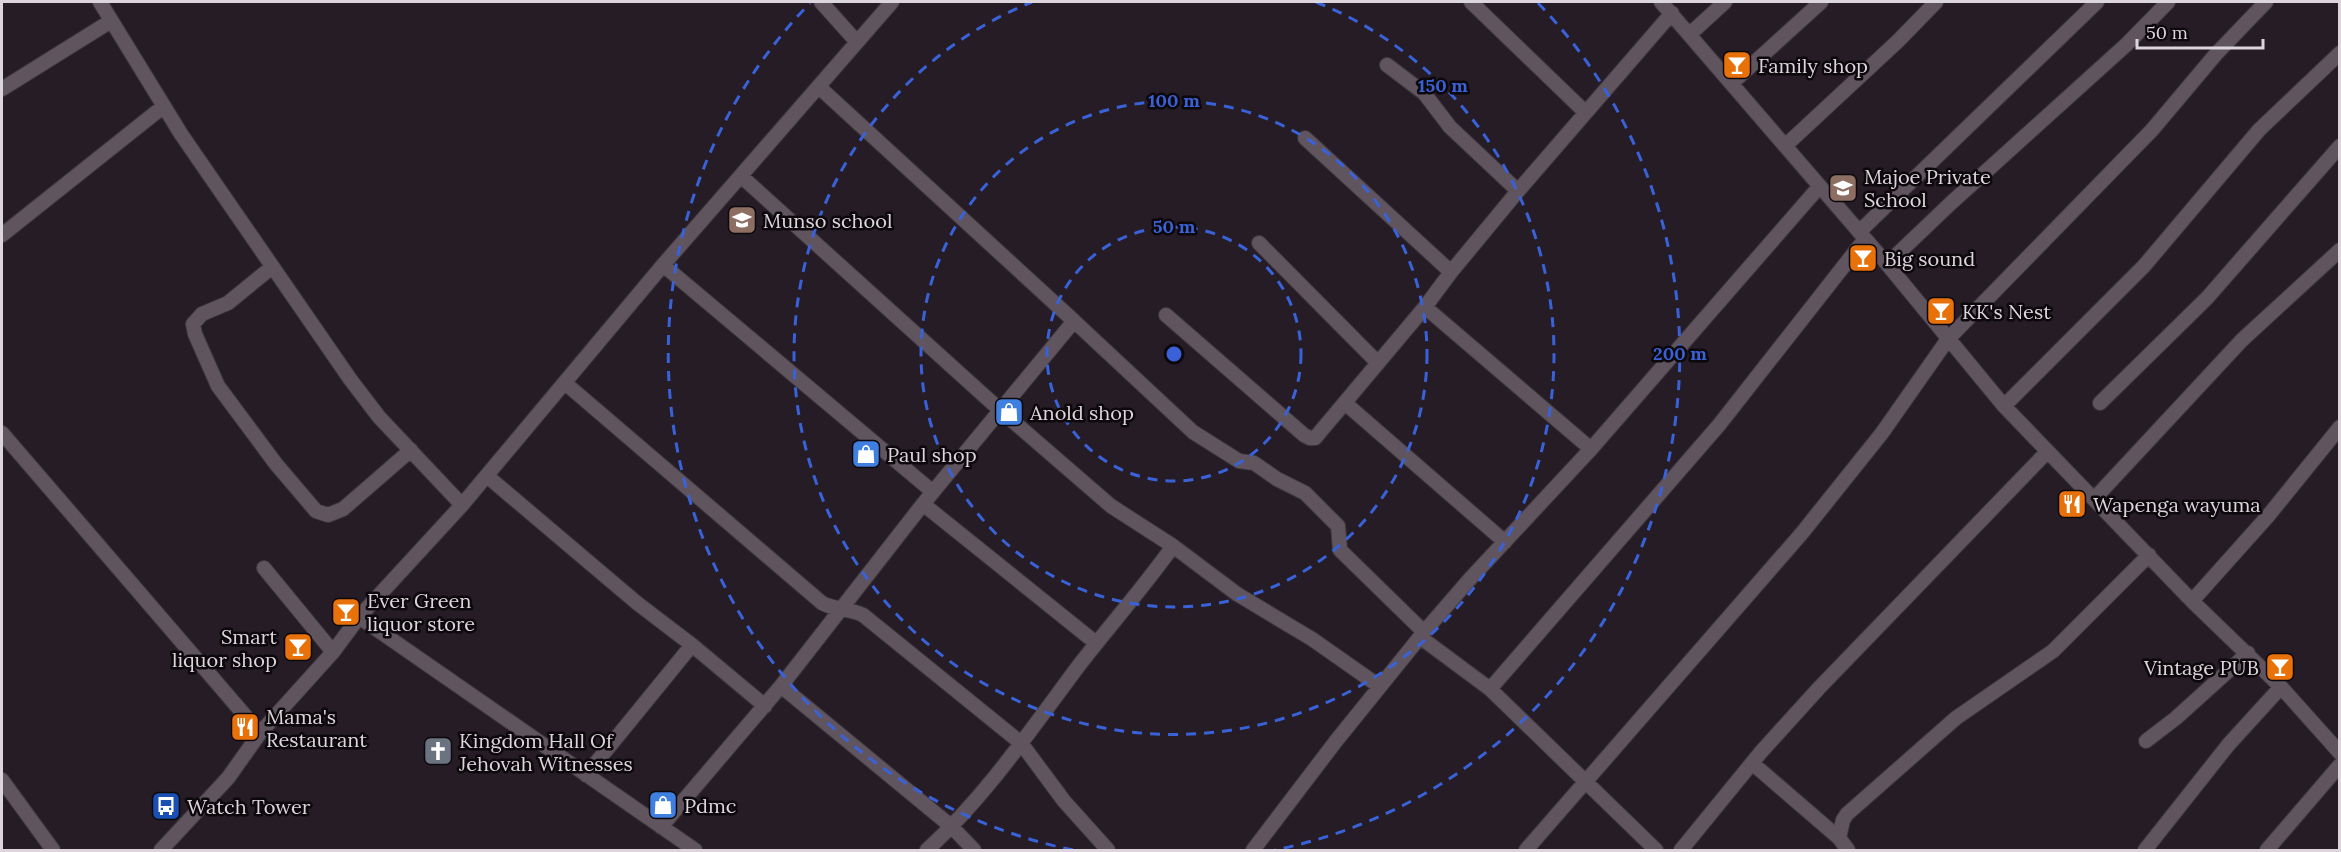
<svg xmlns="http://www.w3.org/2000/svg" width="2341" height="852" font-family="Lora,serif">
<style>
.lines{fill:none;stroke-linecap:round;stroke-linejoin:round}
.minor-casing{stroke:#3f383f;stroke-width:16}
.minor{stroke:#60555f;stroke-width:14}
.ring{fill:none;stroke:#3a62d8;stroke-width:3;stroke-dasharray:10 8}
.labels{text-anchor:middle;dominant-baseline:central;stroke-width:5;stroke-linejoin:round;paint-order:stroke}
.poi-label{font-size:20px;fill:#dcd5db;stroke:#0c080c;text-anchor:start}
.centre{fill:#3a62d8;stroke:#0c080c;stroke-width:3}
.ring-label{font-size:18px;text-anchor:middle;font-weight:bold;fill:#3a62d8;stroke:#0c080c;stroke-width:5;stroke-linejoin:round;paint-order:stroke}
</style>
<rect width="100%" height="100%" fill="#251c25"/>
<g class="lines">
<!-- minor casing -->
<g class="minor-casing">
<path id="minor" d="M 100,2 L 181,134 L 350,379 L 379,417 L 462,505
M 821,2 L 856,41
M 1471,2 L 1584,111
M 1661,2 L 1887,264 L 2004,406 L 2192,601 L 2281,687 L 2340,753
M 1690,34 L 1725,2
M 1387,65 L 1424,93 L 1450,127 L 1518,191
M 1732,83 L 1821,2
M 2,89 L 111,21
M 1305,138 L 1451,272
M 1785,146 L 1898,41 L 1936,2
M 741,176 L 1000,410 L 1111,506 L 1173,546 L 1237,594 L 1312,639 L 1379,686
M 1859,232 L 2097,2
M 2,235 L 164,106
M 1259,243 L 1378,363
M 1887,264 L 1951,203 L 2127,44 L 2168,2
M 663,265 L 933,492
M 272,267 L 228,303 L 202,314 L 193,324 L 195,334 L 218,386 L 276,464 L 316,511 L 328,515 L 343,509 L 411,450
M 1425,307 L 1591,449
M 1166,315 L 1304,435 L 1310,438 L 1315,438 L 1425,307 L 1451,272 L 1518,191 L 1672,13
M 1074,321 L 1193,432 L 1239,461 L 1254,463 L 1277,479 L 1305,493 L 1338,526 L 1340,550 L 1424,632
M 565,383 L 822,603 C 835,610 849,608 863,615 L 1021,743 L 1064,801 L 1108,850
M 1345,403 L 1505,542
M 2100,403 L 2207,298 L 2340,146
M 2004,406 L 2144,266 L 2259,130 L 2340,53
M 2,433 L 260,733
M 487,476 L 637,603 L 692,645 L 765,706
M 2095,498 L 2242,340 L 2340,250
M 923,504 L 1096,643
M 264,568 L 333,652
M 2192,601 L 2268,516 L 2340,427
M 359,617 L 695,850
M 1420,637 L 1490,689 L 1656,850
M 781,686 L 952,827 L 974,850
M 1490,689 L 1719,425 L 1865,239
M 2146,741 L 2176,718 L 2248,653
M 1752,763 L 1839,838
M 586,775 L 692,645
M 2,780 L 53,850
M 661,827 L 781,686 L 923,504 L 1074,321 L 819,87
M 161,850 L 228,778 L 260,733 L 333,652 L 359,617 L 462,505 L 663,265 L 892,2
M 927,850 C 986,796 1032,728 1080,664 C 1111,624 1144,587 1173,546
M 1253,850 L 1336,741 L 1424,632 L 1469,580 L 1591,449 L 1819,187
M 1526,850 L 1802,533 L 1882,433 L 1948,339 L 2152,130 L 2216,54 L 2266,2
M 1681,850 L 1761,752 L 1819,688 L 2047,452
M 1848,850 L 1839,838 L 1843,820 L 1847,814 L 1956,718 L 2053,651 L 2149,555
M 2145,850 L 2229,744 L 2281,687
M 2267,850 L 2340,765"/>
</g>
<!-- minor -->
<use href="#minor" class="minor"/>
</g>
<!-- distance rings -->
<g class="ring">
<circle cx="1174" cy="354" r="127"/>
<circle cx="1174" cy="354" r="253"/>
<path d="M1316 2A380 380 0 1 1 1032 2"/>
<path d="M1073 850A506 506 0 0 1 810 3M1538 3A506 506 0 0 1 1275 850"/>
</g>
<!-- icons -->
<defs>
<g id="bar-square" transform="scale(1.5)"><rect x="-9" y="-9" width="18" height="18" rx="4" fill="#e8710a" stroke="#0c080c"/><path d="M-6-5H6L.8 .8V4.5H3.5V6h-7V4.5H-.8V.8Z" fill="#fff"/></g>
<g id="school-square" transform="scale(1.5)"><rect x="-9" y="-9" width="18" height="18" rx="4" fill="#8d6e63" stroke="#0c080c"/><path d="M0-5L7-2L0 1L-7-2ZM-4 1L0 2.5L4 1V4Q0 6-4 4Z" fill="#fff"/></g>
<g id="shop-square" transform="scale(1.5)"><rect x="-9" y="-9" width="18" height="18" rx="4" fill="#3f7fe0" stroke="#0c080c"/><path d="M-5-2.5h2.3a2.7 3.5 0 0 1 5.4 0H5L5.5 6h-11ZM-1.5-2.5h3a1.5 2.3 0 0 0-3 0Z" fill="#fff"/></g>
<g id="restaurant-square" transform="scale(1.5)"><rect x="-9" y="-9" width="18" height="18" rx="4" fill="#e8710a" stroke="#0c080c"/><path d="M-5-6h1v4h1v-4h1v4h1v-4h1v5L-1.5 .5V6h-2V.5L-5-1ZM5-6V6H3V1.5H1.5Q1.5-4 5-6Z" fill="#fff"/></g>
<g id="church-square" transform="scale(1.5)"><rect x="-9" y="-9" width="18" height="18" rx="4" fill="#6b7280" stroke="#0c080c"/><path d="M-1.2-6h2.4v3.5h3.3v2.4h-3.3V6h-2.4V-.1h-3.3v-2.4h3.3Z" fill="#fff"/></g>
<g id="bus-square" transform="scale(1.5)"><rect x="-9" y="-9" width="18" height="18" rx="4" fill="#1a4fb4" stroke="#0c080c"/><path d="M-5-6H5V4H4V6H2V4H-2V6H-4V4H-5ZM-3.5-4V0h7V-4ZM-3.5 1.2v1.5H-2V1.2ZM2 1.2v1.5H3.5V1.2Z" fill="#fff"/></g>
</defs>
<g fill-rule="evenodd">
<use href="#bar-square" x="1737" y="65"/>
<use href="#school-square" x="1843" y="188"/>
<use href="#school-square" x="742" y="220"/>
<use href="#bar-square" x="1863" y="258"/>
<use href="#bar-square" x="1941" y="311"/>
<use href="#shop-square" x="1009" y="412"/>
<use href="#shop-square" x="866" y="454"/>
<use href="#restaurant-square" x="2072" y="504"/>
<use href="#bar-square" x="346" y="612"/>
<use href="#bar-square" x="298" y="647"/>
<use href="#bar-square" x="2280" y="667"/>
<use href="#restaurant-square" x="245" y="727"/>
<use href="#church-square" x="438" y="751"/>
<use href="#shop-square" x="663" y="805"/>
<use href="#bus-square" x="166" y="806"/>
</g>
<g class="labels">
<!-- poi labels -->
<g class="poi-label">
<text x="1758" y="65">Family shop</text>
<text x="1864" y="176">Majoe Private<tspan x="1864" dy="23">School</tspan></text>
<text x="763" y="220">Munso school</text>
<text x="1884" y="258">Big sound</text>
<text x="1962" y="311">KK's Nest</text>
<text x="1030" y="412">Anold shop</text>
<text x="887" y="454">Paul shop</text>
<text x="2093" y="504">Wapenga wayuma</text>
<text x="367" y="600">Ever Green<tspan x="367" dy="23">liquor store</tspan></text>
<text x="277" y="636" text-anchor="end">Smart<tspan x="277" dy="23">liquor shop</tspan></text>
<text x="2259" y="667" text-anchor="end">Vintage PUB</text>
<text x="266" y="716">Mama's<tspan x="266" dy="23">Restaurant</tspan></text>
<text x="459" y="740">Kingdom Hall Of<tspan x="459" dy="23">Jehovah Witnesses</tspan></text>
<text x="684" y="805">Pdmc</text>
<text x="187" y="806">Watch Tower</text>
</g>
</g>
<circle cx="1174" cy="354" r="9" class="centre"/>
<g class="ring-label">
<text x="1443" y="92">150 m</text>
<text x="1174" y="107">100 m</text>
<text x="1174" y="233">50 m</text>
<text x="1680" y="360">200 m</text>
</g>
<!-- border -->
<rect width="2341" height="852" fill="none" stroke="#dcd5db" stroke-width="6"/>
<!-- scale -->
<path d="M2137 39v9h126v-9" fill="none" stroke="#dcd5db" stroke-width="3"/>
<text x="2146" y="39" font-size="18" fill="#dcd5db" stroke="#0c080c" stroke-width="4.5" paint-order="stroke">50 m</text>
</svg>
